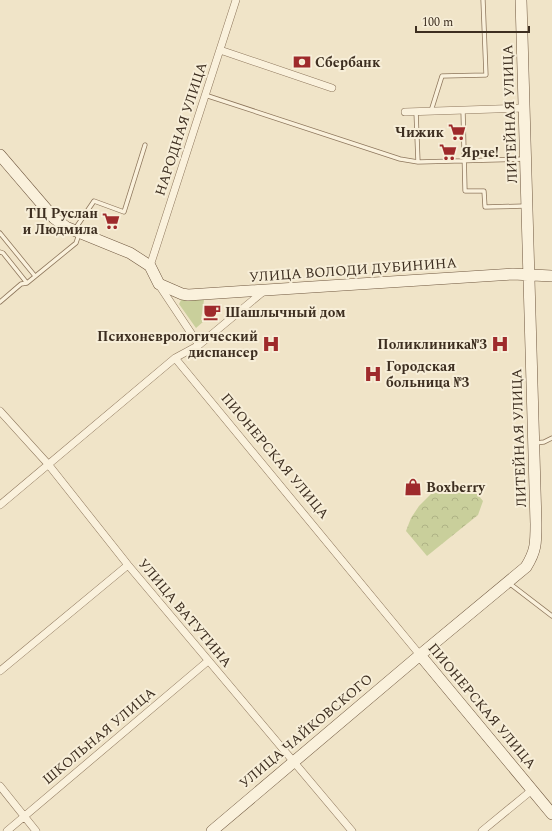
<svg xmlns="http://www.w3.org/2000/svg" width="552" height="831" font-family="Spectral,serif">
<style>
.grass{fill:#c9cf9b}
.forest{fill:url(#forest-crowns)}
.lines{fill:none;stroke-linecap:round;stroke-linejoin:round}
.lane-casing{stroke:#8d765c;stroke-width:5}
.street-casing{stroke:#8d765c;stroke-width:8}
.secondary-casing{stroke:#6f573f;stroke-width:12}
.lane{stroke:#faf1dc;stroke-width:3.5}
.street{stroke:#faf1dc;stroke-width:7}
.secondary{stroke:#faf1dc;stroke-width:11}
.labels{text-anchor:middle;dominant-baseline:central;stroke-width:4;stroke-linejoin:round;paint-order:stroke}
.poi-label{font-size:14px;font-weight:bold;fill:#3d2e20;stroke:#f7eed8;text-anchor:start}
.street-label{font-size:14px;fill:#3d2e20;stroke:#f7eed8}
</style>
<defs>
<pattern id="forest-crowns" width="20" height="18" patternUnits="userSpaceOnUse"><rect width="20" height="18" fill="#c9cf9b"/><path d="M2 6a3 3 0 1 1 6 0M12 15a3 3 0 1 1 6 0" fill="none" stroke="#aeb285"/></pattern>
</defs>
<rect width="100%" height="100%" fill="#f0e4c8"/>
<!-- grass -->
<path class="grass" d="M 181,300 L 204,300 L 201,320 L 204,321 L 196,328 L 179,304 Z"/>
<!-- forest -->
<path class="forest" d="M 469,484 L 483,501 L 478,515 L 427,556 L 406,531 L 411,518 L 419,506 L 436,489 Z"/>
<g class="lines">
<!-- lane casing -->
<g class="lane-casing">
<path id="lane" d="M 205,95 L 400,159 L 418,162 L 524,159
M 463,110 L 465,191 L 484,191 L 485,207 L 525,206
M 416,111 L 418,162
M 431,111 L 442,76 L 486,75 L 483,0
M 75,229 L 94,201 L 124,212 L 145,145
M 0,233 L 35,276
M 0,252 L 3,253 L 27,283 L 21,284 L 0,302
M 27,283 L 76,243 L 79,234
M 536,443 L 544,442 L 552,438
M 509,583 L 552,616"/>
</g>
<!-- street casing -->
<g class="street-casing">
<path id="street" d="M 220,50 L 332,88
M 405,112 L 525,108
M 150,266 L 236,0
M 159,285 L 199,345
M 264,291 L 199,345 L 175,358 L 420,655
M 0,411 L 48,464 L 128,565 L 352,831
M 0,505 L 175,358
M 0,671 L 128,565
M 0,786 L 36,831
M 7,831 L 208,661
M 482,831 L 532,790"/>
</g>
<!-- secondary casing -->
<g class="secondary-casing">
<path id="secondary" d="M 0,155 L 54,218 L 66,227 L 130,253 L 150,266 L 159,284 L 182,294 L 188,295 L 513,274 L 552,276
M 420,655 L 552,814
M 212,831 L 420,655 L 526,567 C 536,551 536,543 536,524 L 521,0"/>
</g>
<!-- lane -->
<use href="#lane" class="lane"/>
<!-- street -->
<use href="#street" class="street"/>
<!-- secondary -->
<use href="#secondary" class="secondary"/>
</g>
<!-- icons -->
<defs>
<g id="bank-bare" transform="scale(1.38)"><path d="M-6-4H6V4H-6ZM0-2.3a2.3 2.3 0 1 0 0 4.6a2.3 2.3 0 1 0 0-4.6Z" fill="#9e2a2b" stroke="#f7eed8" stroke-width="2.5" paint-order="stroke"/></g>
<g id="supermarket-bare" transform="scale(1.38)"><path d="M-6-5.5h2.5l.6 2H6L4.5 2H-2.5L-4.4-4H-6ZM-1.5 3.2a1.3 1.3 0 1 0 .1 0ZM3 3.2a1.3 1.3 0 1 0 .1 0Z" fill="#9e2a2b" stroke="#f7eed8" stroke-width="2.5" paint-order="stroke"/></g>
<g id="cafe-bare" transform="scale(1.38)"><path d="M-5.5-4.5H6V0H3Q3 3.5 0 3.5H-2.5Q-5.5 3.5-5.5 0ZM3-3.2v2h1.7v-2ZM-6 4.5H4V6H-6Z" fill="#9e2a2b" stroke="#f7eed8" stroke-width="2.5" paint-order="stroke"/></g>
<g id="hospital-bare" transform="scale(1.38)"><path d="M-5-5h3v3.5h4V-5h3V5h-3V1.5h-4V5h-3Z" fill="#9e2a2b" stroke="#f7eed8" stroke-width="2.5" paint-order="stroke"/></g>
<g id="shop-bare" transform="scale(1.38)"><path d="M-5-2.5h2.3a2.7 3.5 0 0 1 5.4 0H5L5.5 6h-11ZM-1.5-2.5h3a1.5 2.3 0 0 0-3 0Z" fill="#9e2a2b" stroke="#f7eed8" stroke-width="2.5" paint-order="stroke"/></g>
</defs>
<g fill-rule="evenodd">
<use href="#bank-bare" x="302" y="62"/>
<use href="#supermarket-bare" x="457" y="132"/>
<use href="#supermarket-bare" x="448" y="152"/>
<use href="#supermarket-bare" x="111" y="221"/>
<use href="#cafe-bare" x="212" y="312"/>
<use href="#hospital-bare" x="271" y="344"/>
<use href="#hospital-bare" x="500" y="344"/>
<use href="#hospital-bare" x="373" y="374"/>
<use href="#shop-bare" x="413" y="487"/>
</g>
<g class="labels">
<!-- poi labels -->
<g class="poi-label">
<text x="315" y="62">Сбербанк</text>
<text x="444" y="132" text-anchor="end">Чижик</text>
<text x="461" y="152">Ярче!</text>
<text x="98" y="213" text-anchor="end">ТЦ Руслан<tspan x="98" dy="16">и Людмила</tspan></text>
<text x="225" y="312">Шашлычный дом</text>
<text x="258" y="336" text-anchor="end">Психоневрологический<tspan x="258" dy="16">диспансер</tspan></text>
<text x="487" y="344" text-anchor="end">Поликлиника№3</text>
<text x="386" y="366">Городская<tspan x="386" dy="16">больница №3</tspan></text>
<text x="426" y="487">Boxberry</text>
</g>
<!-- street labels -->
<g class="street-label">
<text transform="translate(510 114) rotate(-92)">ЛИТЕЙНАЯ УЛИЦА</text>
<text transform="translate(181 129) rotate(-72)">НАРОДНАЯ УЛИЦА</text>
<text transform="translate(353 270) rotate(-4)">УЛИЦА ВОЛОДИ ДУБИНИНА</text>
<text transform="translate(519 438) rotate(-92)">ЛИТЕЙНАЯ УЛИЦА</text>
<text transform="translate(275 456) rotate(50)">ПИОНЕРСКАЯ УЛИЦА</text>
<text transform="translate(185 613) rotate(50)">УЛИЦА ВАТУТИНА</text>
<text transform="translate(482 706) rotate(50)">ПИОНЕРСКАЯ УЛИЦА</text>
<text transform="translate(306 731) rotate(-40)">УЛИЦА ЧАЙКОВСКОГО</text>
<text transform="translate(99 736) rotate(-40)">ШКОЛЬНАЯ УЛИЦА</text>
</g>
</g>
<!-- scale -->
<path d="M416 26v6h113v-6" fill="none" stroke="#3d2e20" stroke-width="2"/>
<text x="422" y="26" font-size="12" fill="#3d2e20" stroke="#f7eed8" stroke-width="3" paint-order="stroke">100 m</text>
</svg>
